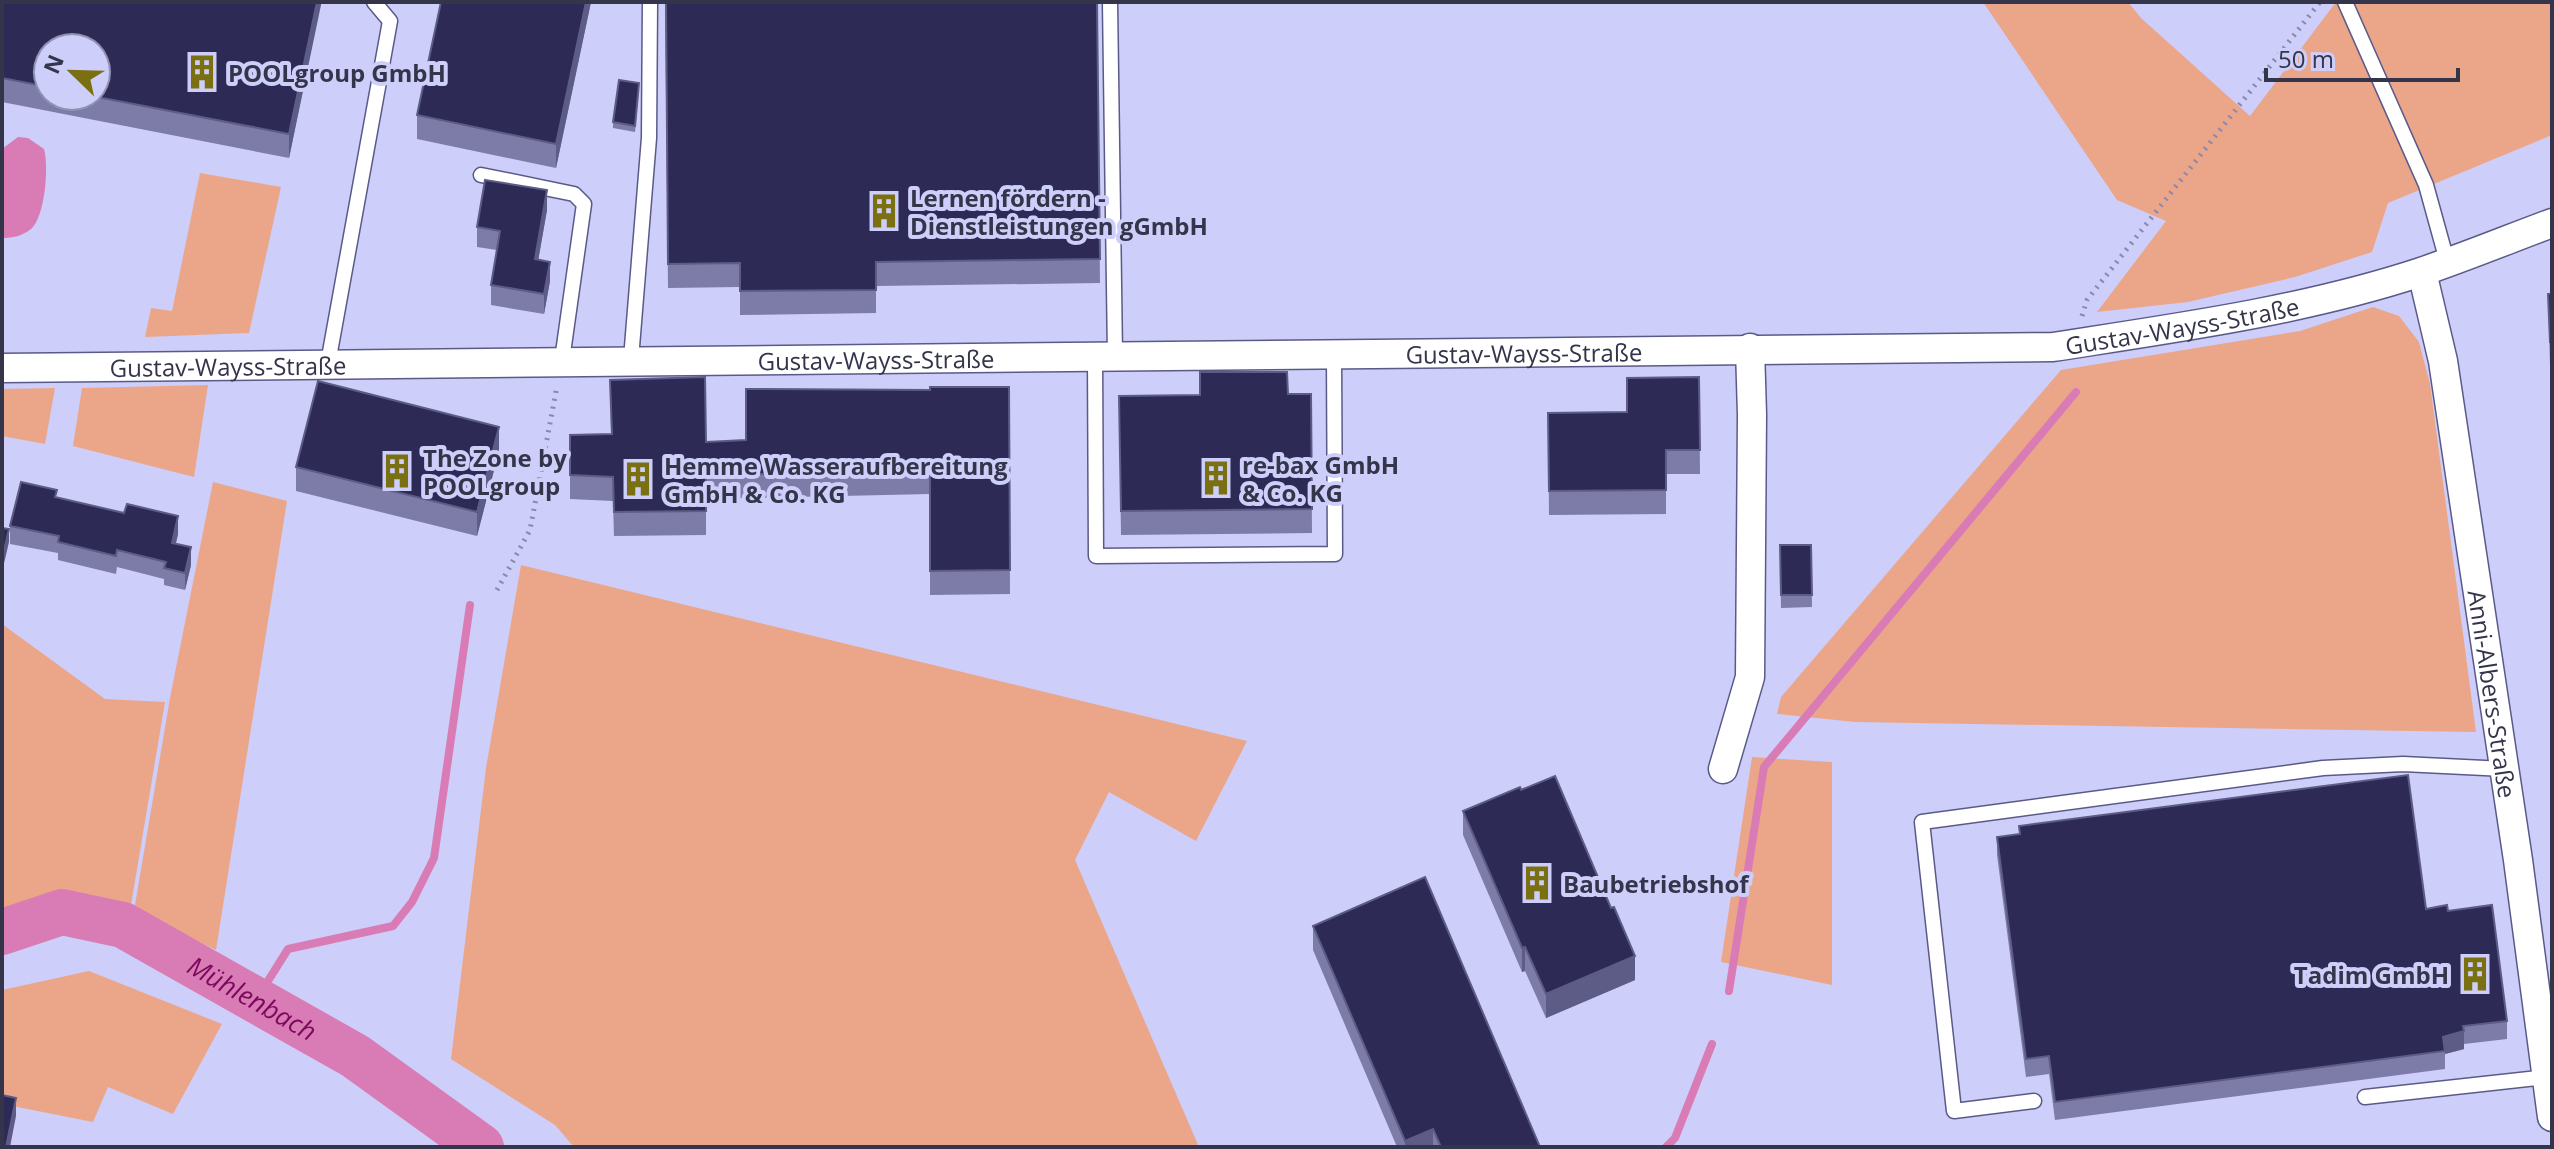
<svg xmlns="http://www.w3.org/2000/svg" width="2554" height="1149" font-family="'Open Sans',sans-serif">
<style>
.green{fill:#eba689}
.water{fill:#d97cb5}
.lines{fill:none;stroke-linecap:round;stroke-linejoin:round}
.stream{stroke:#d97cb5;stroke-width:8}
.river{stroke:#d97cb5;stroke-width:46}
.lane-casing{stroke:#5a5a89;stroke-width:17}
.street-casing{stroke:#5a5a89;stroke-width:31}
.path{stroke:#8889ab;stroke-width:5;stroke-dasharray:2 6;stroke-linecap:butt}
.lane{stroke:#fff;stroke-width:14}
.street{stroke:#fff;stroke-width:28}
.wall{fill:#7d7ca8;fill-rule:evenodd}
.shaded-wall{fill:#5d5c87}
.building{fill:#2d2b56;stroke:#5d5c87;stroke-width:2}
.labels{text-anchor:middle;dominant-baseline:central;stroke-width:8;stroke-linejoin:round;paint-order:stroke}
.poi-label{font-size:24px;font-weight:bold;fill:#34354a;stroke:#cdcef9;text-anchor:start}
.street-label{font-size:24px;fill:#34354a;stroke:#cdcef9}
.water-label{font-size:26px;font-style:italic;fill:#7d095e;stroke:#cdcef9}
</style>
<rect width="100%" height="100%" fill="#cdcef9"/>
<!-- green -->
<path class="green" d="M 1983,2 L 2128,2 L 2141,18 L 2250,116 L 2336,2 L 2552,2 L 2552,135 L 2388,203 L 2372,252 L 2295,277 L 2188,302 L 2097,312 L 2166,221 L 2117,200 Z
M 200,173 L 281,187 L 249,333 L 145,337 L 151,308 L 172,311 Z
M 2373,307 L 2399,316 L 2419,342 L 2430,384 L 2476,732 L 1855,722 L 1777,714 L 1781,697 L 2061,370 L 2300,331 Z
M 208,385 L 194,477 L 73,446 L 82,388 Z
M 55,388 L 45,444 L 2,436 L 2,389 Z
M 213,482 L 287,501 L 216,950 L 134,911 L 170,698 Z
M 521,565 L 1247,741 L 1196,841 L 1109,792 L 1075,860 L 1199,1147 L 574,1147 L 555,1125 L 451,1059 L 486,768 Z
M 2,624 L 105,699 L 165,702 L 129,917 L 51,904 L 2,921 Z
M 1752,757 L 1832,762 L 1832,985 L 1721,962 Z
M 89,971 L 222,1024 L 173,1114 L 108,1087 L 93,1122 L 2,1104 L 2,990 Z"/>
<!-- water -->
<path class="water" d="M 18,137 L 28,138 L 44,149 C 49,166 45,217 31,229 C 22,236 13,238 2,238 L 2,149 Z"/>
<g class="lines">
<!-- stream -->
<path class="stream" d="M 1729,991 L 1764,767 L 2076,392
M 256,1000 L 288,949 L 393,926 L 412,902 L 434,858 L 470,605
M 1666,1147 L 1675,1138 L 1712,1044"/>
<!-- river -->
<path class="river" id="s1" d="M 2,932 L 62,912 L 123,925 L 355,1056 L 481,1147"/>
<!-- lane casing -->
<g class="lane-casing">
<path id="lane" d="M 1110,2 L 1115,356
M 2345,2 L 2426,185 L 2447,261
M 481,175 L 574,194 L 584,204 L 562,360
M 1095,356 L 1096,556 L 1335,554 L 1334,354
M 631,359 L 649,138 L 650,2
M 328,363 L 390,21 L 374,2
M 2365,1097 L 2547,1077
M 2034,1101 L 1954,1111 L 1922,822 L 2323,768 L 2403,764 L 2505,769"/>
</g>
<!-- street casing -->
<g class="street-casing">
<g id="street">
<path id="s2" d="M 2422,272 L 2443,361 L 2518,860 L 2552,1117"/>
<path id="s3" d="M 2,368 L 2053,347 C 2176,328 2302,311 2421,272 C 2465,257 2509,239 2552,223"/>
<path d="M 1723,769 L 1750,677 L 1752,415 L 1750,348"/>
</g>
</g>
<!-- path -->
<path class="path" d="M 2082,316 L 2087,300 L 2320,2
M 497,590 L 530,530 L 557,386"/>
<!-- lane -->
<use href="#lane" class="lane"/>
<!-- street -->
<use href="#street" class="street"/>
</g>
<!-- wall -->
<path class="wall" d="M 2,2 L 321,2 L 289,158 L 2,102 ZM 48,48 L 96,96 L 48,96 Z
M 591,2 L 556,168 L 417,139 L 417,115 Z
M 665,2 L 1097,2 L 1100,283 L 876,286 L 876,313 L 740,315 L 740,287 L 668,288 Z
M 639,89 L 635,132 L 613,128 L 613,122 Z
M 547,210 L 538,260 L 550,281 L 544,314 L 491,305 L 491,285 L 497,250 L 477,247 L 477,227 Z
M 2548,294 L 2552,294 L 2552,366 L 2550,366 Z
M 1699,377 L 1700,474 L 1666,474 L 1666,514 L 1549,515 L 1548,413 L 1627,412 Z
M 610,380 L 706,442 L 746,440 L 930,390 L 1009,387 L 1010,594 L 930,595 L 930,494 L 706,499 L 706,535 L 614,536 L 613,501 L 570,499 L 570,435 L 611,434 Z
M 1311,394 L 1312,533 L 1121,535 L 1119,396 Z
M 499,451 L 477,536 L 296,491 L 296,467 Z
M 57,497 L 178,534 L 176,543 L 191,565 L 185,590 L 164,585 L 164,579 L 117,567 L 116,574 L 58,560 L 58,553 L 10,544 L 10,526 Z
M 1780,545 L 1811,545 L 1812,607 L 1781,608 Z
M 1521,790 L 1635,980 L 1546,1018 L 1525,971 L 1522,972 L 1463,835 L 1463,811 Z
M 2019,826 L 2426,909 L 2448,911 L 2507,1021 L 2507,1039 L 2464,1044 L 2464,1049 L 2445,1054 L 2445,1069 L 2055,1120 L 2049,1074 L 2026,1077 L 1997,855 L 1997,837 L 2019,834 Z
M 1313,926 L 1540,1147 L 1397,1147 L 1313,950 Z"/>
<!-- shaded-wall -->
<path class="shaded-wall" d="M 317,2 L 321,2 L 321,5 L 289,158 L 289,134 Z
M 586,2 L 591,2 L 556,168 L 556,144 Z
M 547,190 L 547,210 L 535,279 L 535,259 Z
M 550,262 L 550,281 L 544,314 L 544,294 Z
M 499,427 L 499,451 L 477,536 L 477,512 Z
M 178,516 L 178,534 L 172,560 L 172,543 Z
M 9,529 L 9,542 L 2,572 L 2,559 Z
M 191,547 L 191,565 L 185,590 L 185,573 Z
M 1525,947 L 1525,971 L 1522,972 L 1522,948 Z
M 1635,956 L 1635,980 L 1546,1018 L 1546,994 Z
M 2464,1031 L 2464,1049 L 2445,1054 L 2443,1037 Z
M 16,1098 L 16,1116 L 10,1147 L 6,1147 Z
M 1433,1129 L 1433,1147 L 1405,1147 L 1405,1141 Z"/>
<!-- building -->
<path class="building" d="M 2,2 L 317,2 L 289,134 L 92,96 L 96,96 L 96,48 L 48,48 L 48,87 L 2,78 Z
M 441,2 L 586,2 L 556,144 L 417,115 Z
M 666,2 L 1097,2 L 1100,259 L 876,262 L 876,290 L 740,291 L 740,263 L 668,264 Z
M 619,80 L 639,83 L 635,126 L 613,122 Z
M 485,180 L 547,190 L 535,259 L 550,262 L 544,294 L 491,285 L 500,231 L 477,227 Z
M 2548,294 L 2552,294 L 2552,342 L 2550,342 Z
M 1200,372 L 1287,372 L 1288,394 L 1311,394 L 1312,509 L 1121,511 L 1119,396 L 1200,395 Z
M 705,377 L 706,442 L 746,440 L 746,389 L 930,390 L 930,387 L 1009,387 L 1010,570 L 930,571 L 930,470 L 706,475 L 706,511 L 614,512 L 613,477 L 570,475 L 570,435 L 612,434 L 610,380 Z
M 1699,377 L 1700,450 L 1666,450 L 1666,490 L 1549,491 L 1548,413 L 1627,412 L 1627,378 Z
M 318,381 L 499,427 L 477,512 L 296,467 Z
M 21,482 L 57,490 L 55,497 L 124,513 L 127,504 L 178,516 L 172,543 L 191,547 L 185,573 L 164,568 L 166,562 L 117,550 L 116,556 L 58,542 L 59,536 L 10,526 Z
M 2,528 L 9,529 L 2,559 Z
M 1780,545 L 1811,545 L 1812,595 L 1781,595 Z
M 2408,775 L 2426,909 L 2447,905 L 2448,911 L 2492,905 L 2507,1021 L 2463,1026 L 2464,1031 L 2443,1037 L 2445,1051 L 2055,1102 L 2049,1056 L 2026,1059 L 1997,837 L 2020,834 L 2019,826 Z
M 1555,776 L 1611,908 L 1614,907 L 1635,956 L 1546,994 L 1525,947 L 1522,948 L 1463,811 L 1520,787 L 1521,790 Z
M 1425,877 L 1540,1147 L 1441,1147 L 1433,1129 L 1405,1141 L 1313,926 Z
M 2,1095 L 16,1098 L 6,1147 L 2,1147 Z"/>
<!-- icons -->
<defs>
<g id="building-bare" transform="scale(2.76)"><path d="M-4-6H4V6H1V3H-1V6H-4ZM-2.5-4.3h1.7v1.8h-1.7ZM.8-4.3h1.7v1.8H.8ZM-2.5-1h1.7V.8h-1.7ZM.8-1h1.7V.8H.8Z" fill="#7a7011" stroke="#cdcef9" stroke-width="2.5" paint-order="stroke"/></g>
</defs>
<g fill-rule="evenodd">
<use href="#building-bare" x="202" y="72"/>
<use href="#building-bare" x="884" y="211"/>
<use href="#building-bare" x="397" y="471"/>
<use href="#building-bare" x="1216" y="478"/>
<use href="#building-bare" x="638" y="479"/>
<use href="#building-bare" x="1537" y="883"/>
<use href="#building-bare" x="2475" y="974"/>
</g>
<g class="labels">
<!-- poi labels -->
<g class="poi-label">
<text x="228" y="72">POOLgroup GmbH</text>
<text x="910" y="197">Lernen fördern -<tspan x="910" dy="28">Dienstleistungen gGmbH</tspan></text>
<text x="423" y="457">The Zone by<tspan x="423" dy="28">POOLgroup</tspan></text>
<text x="1242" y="464">re-bax GmbH<tspan x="1242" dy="28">&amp; Co. KG</tspan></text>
<text x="664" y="465">Hemme Wasseraufbereitung<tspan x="664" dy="28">GmbH &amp; Co. KG</tspan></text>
<text x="1563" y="883">Baubetriebshof</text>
<text x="2449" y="974" text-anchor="end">Tadim GmbH</text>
</g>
<!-- street labels -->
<g class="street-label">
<text stroke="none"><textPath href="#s3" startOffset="2182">Gustav-Wayss-Straße</textPath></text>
<text stroke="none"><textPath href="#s3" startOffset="1522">Gustav-Wayss-Straße</textPath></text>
<text stroke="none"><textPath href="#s3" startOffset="874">Gustav-Wayss-Straße</textPath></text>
<text stroke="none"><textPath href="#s3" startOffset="226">Gustav-Wayss-Straße</textPath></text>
<text stroke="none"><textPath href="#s2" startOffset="428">Anni-Albers-Straße</textPath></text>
</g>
<!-- water labels -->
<g class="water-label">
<text stroke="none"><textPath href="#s1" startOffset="274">Mühlenbach</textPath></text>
</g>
</g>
<!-- border -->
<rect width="2554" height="1149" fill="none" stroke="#34354a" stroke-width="8"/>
<!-- north arrow -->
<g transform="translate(72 72) rotate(293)"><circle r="38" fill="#cdcef9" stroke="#9091b3" stroke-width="2"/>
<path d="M0-6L14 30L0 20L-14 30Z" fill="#7a7011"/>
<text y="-12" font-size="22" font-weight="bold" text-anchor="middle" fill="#34354a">N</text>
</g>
<!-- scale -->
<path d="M2266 68v12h192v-12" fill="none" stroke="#34354a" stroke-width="4"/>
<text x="2278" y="68" font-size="24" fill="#34354a" stroke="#cdcef9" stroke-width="6" paint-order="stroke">50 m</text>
</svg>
